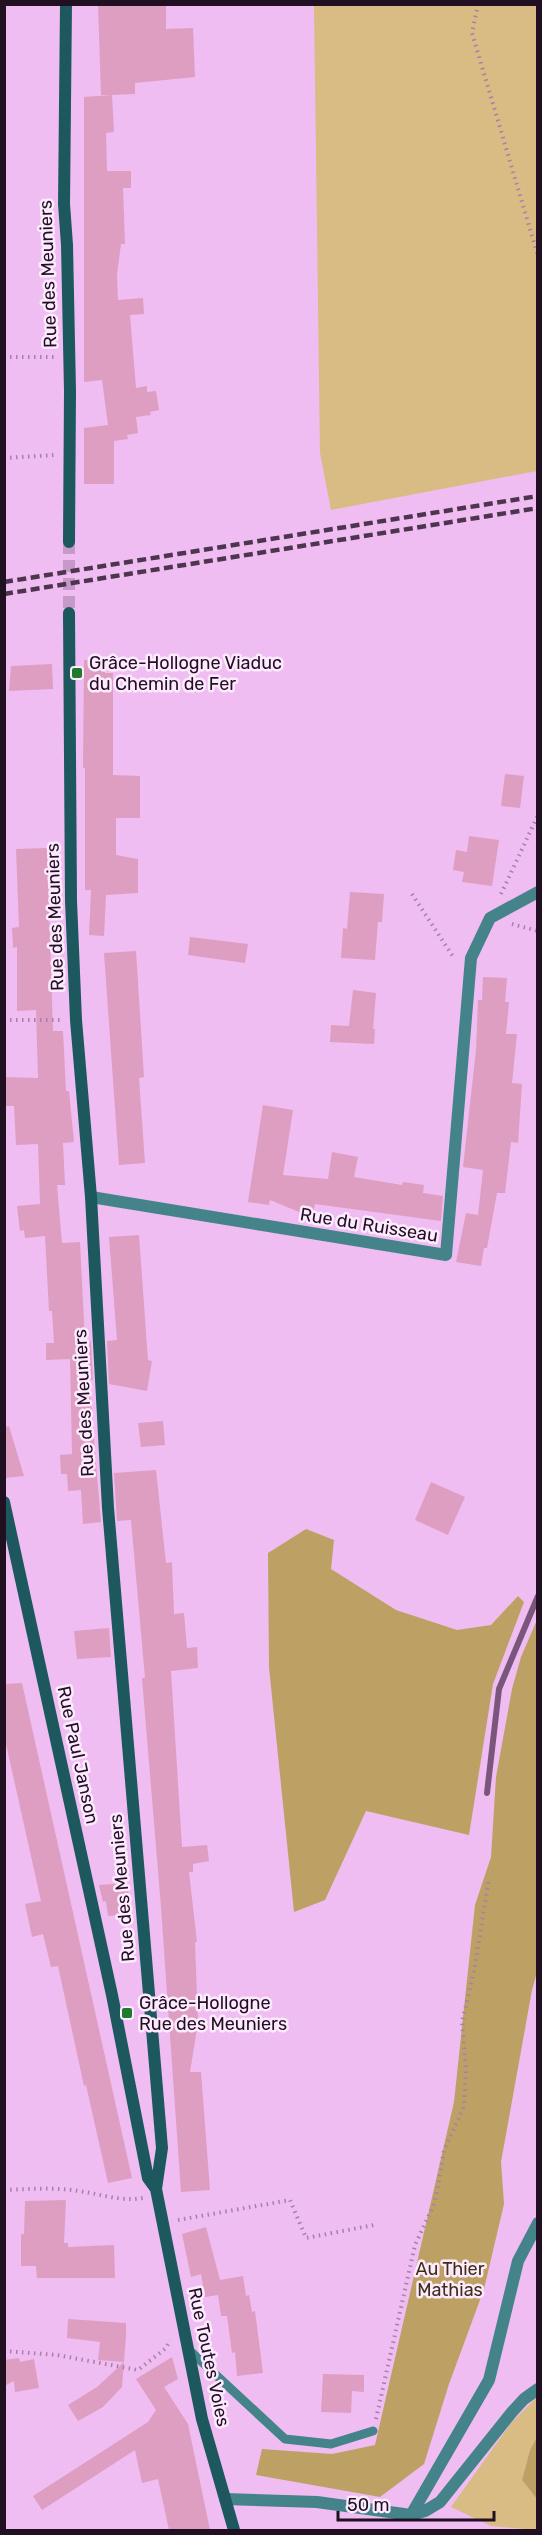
<svg xmlns="http://www.w3.org/2000/svg" width="542" height="2535" font-family="Rubik,sans-serif">
<style>
.green{fill:#d8bc83}
.forest{fill:#bda063}
.lines{fill:none;stroke-linecap:round;stroke-linejoin:round}
.stream{stroke:#7b567c;stroke-width:6}
.building{fill:#de9ec1}
.secondary-tunnel{stroke:#c69ac8;stroke-width:12;stroke-dasharray:12 6;stroke-linecap:butt}
.path{stroke:#a780a9;stroke-width:4;stroke-dasharray:1.5 4.5;stroke-linecap:butt}
.lane{stroke:#44838a;stroke-width:9}
.street{stroke:#44838a;stroke-width:12}
.secondary{stroke:#1d585e;stroke-width:12}
.rail{stroke:#4d354f;stroke-width:4.5;stroke-dasharray:9 4.5;stroke-linecap:butt}
.poi-dot{fill:#1e7b2b;stroke:#feeaff;stroke-width:2}
.labels{text-anchor:middle;dominant-baseline:central;stroke-width:5;stroke-linejoin:round;paint-order:stroke}
.street-label{font-size:18px;fill:#210f22;stroke:#feeaff}
.poi-label{font-size:18px;fill:#210f22;stroke:#feeaff;text-anchor:start}
.park-label{font-size:18px;fill:#3c2f13;stroke:#feeaff}
</style>
<rect width="100%" height="100%" fill="#efbdf1"/>
<!-- green -->
<path class="green" d="M 314,5 L 537,5 L 537,471 L 331,510 L 320,453 Z
M 537,2397 L 537,2437 L 530,2450 L 522,2480 L 537,2499 L 537,2530 L 491,2526 L 451,2507 L 511,2423 Z"/>
<!-- forest -->
<path class="forest" d="M 306,1529 L 334,1540 L 331,1569 L 396,1610 L 457,1630 L 491,1625 L 518,1596 L 524,1602 L 493,1684 L 469,1835 L 366,1811 L 325,1900 L 294,1912 L 269,1667 L 268,1553 Z
M 537,1620 L 537,1972 L 532,1990 L 501,2162 L 504,2204 L 484,2289 L 449,2384 L 424,2464 L 380,2497 L 256,2475 L 262,2449 L 332,2454 L 375,2445 L 454,2102 L 475,1905 L 491,1857 L 496,1777 L 512,1689 L 521,1657 Z
M 537,2437 L 537,2499 L 522,2480 L 530,2450 Z"/>
<g class="lines">
<!-- stream -->
<path class="stream" d="M 487,1793 L 499,1689 L 538,1596"/>
</g>
<!-- building -->
<path class="building" d="M 98,4 L 166,4 L 166,29 L 193,28 L 195,77 L 135,83 L 135,94 L 112,95 L 114,132 L 106,133 L 107,171 L 131,171 L 131,188 L 123,188 L 125,244 L 121,244 L 117,275 L 118,300 L 143,298 L 144,314 L 130,315 L 136,388 L 147,386 L 147,392 L 156,391 L 159,410 L 150,412 L 151,415 L 136,417 L 138,433 L 127,435 L 128,439 L 114,441 L 114,484 L 84,484 L 84,428 L 108,425 L 102,380 L 84,382 L 84,97 L 112,95 L 101,95 Z
M 84,660 L 105,660 L 105,673 L 113,673 L 113,775 L 140,776 L 140,818 L 116,818 L 116,855 L 138,859 L 138,893 L 106,895 L 104,936 L 89,935 L 91,890 L 85,890 L 85,768 L 83,768 Z
M 52,664 L 53,689 L 9,691 L 11,666 Z
M 505,774 L 524,776 L 520,808 L 501,806 Z
M 469,836 L 499,840 L 492,886 L 462,882 L 464,872 L 453,870 L 456,850 L 467,852 Z
M 47,848 L 53,1031 L 63,1031 L 66,1091 L 69,1091 L 74,1142 L 63,1143 L 65,1185 L 57,1185 L 62,1243 L 80,1242 L 85,1342 L 91,1341 L 93,1380 L 89,1380 L 101,1522 L 83,1524 L 81,1490 L 68,1491 L 67,1474 L 61,1474 L 60,1455 L 72,1454 L 70,1359 L 46,1360 L 46,1343 L 54,1343 L 52,1311 L 49,1311 L 45,1236 L 25,1238 L 24,1230 L 20,1231 L 17,1206 L 40,1204 L 38,1144 L 16,1145 L 14,1106 L 4,1106 L 4,1077 L 38,1078 L 36,1010 L 17,1011 L 17,947 L 13,948 L 12,928 L 19,927 L 16,849 Z
M 350,892 L 384,894 L 382,922 L 378,922 L 375,960 L 341,958 L 343,928 L 347,929 Z
M 190,937 L 248,944 L 245,963 L 188,955 Z
M 136,951 L 144,1077 L 139,1078 L 145,1163 L 119,1165 L 104,953 Z
M 483,977 L 507,978 L 505,1002 L 509,1002 L 506,1034 L 517,1034 L 512,1083 L 522,1084 L 518,1143 L 511,1142 L 505,1193 L 497,1193 L 487,1248 L 484,1248 L 481,1266 L 456,1262 L 466,1213 L 478,1215 L 483,1170 L 463,1167 L 476,1050 L 478,1000 L 482,1000 Z
M 353,990 L 376,993 L 373,1029 L 375,1029 L 374,1044 L 330,1042 L 331,1025 L 349,1026 Z
M 263,1105 L 293,1110 L 283,1175 L 328,1179 L 332,1152 L 358,1157 L 354,1177 L 402,1185 L 403,1182 L 424,1185 L 423,1193 L 443,1196 L 441,1221 L 315,1204 L 313,1214 L 299,1212 L 270,1200 L 269,1205 L 248,1202 Z
M 139,1235 L 148,1360 L 152,1361 L 147,1391 L 109,1384 L 107,1341 L 117,1340 L 109,1237 Z
M 163,1421 L 165,1445 L 141,1447 L 138,1423 Z
M 9,1426 L 24,1476 L 4,1478 L 4,1427 Z
M 156,1470 L 166,1563 L 172,1562 L 174,1614 L 184,1613 L 187,1648 L 197,1647 L 198,1668 L 171,1671 L 182,1847 L 207,1845 L 209,1861 L 193,1864 L 193,1872 L 189,1872 L 197,1942 L 195,1942 L 198,2023 L 190,2072 L 201,2072 L 210,2190 L 181,2192 L 161,1907 L 142,1678 L 145,1678 L 131,1520 L 117,1521 L 114,1473 Z
M 431,1482 L 465,1497 L 448,1535 L 415,1520 Z
M 109,1628 L 111,1657 L 77,1659 L 74,1631 Z
M 22,1683 L 132,2178 L 108,2183 L 86,2085 L 84,2086 L 58,1966 L 51,1967 L 43,1934 L 32,1937 L 25,1904 L 41,1901 L 4,1735 L 4,1684 Z
M 127,1883 L 131,1914 L 108,1916 L 106,1901 L 103,1902 L 99,1885 Z
M 66,2200 L 64,2243 L 68,2243 L 68,2247 L 114,2245 L 115,2278 L 37,2278 L 36,2266 L 21,2266 L 21,2234 L 24,2234 L 25,2201 Z
M 206,2227 L 220,2280 L 243,2276 L 246,2296 L 249,2295 L 252,2312 L 255,2311 L 263,2373 L 237,2376 L 235,2352 L 232,2353 L 227,2316 L 221,2316 L 218,2295 L 205,2297 L 201,2274 L 191,2277 L 182,2234 Z
M 68,2319 L 126,2323 L 126,2336 L 122,2387 L 103,2407 L 78,2421 L 68,2405 L 97,2387 L 124,2362 L 98,2360 L 100,2342 L 67,2338 Z
M 172,2357 L 178,2379 L 164,2387 L 188,2424 L 210,2530 L 169,2530 L 158,2479 L 142,2483 L 135,2450 L 42,2510 L 33,2496 L 148,2422 L 156,2410 L 136,2379 Z
M 19,2358 L 20,2362 L 34,2359 L 39,2388 L 15,2392 L 14,2381 L 4,2386 L 4,2360 Z
M 323,2374 L 364,2375 L 364,2392 L 352,2391 L 351,2413 L 321,2412 Z"/>
<g class="lines">
<!-- secondary-tunnel -->
<path class="secondary-tunnel" d="M 69,542 L 69,613"/>
<!-- path -->
<path class="path" d="M 478,4 L 472,33 L 538,256
M 4,357 L 55,357
M 4,458 L 55,455
M 412,894 L 454,958
M 501,894 L 538,815
M 512,924 L 538,931
M 4,1020 L 61,1020
M 4,2190 C 30,2189 54,2187 79,2191 C 101,2194 121,2202 143,2198
M 178,2220 L 290,2200 L 306,2238 L 374,2225
M 4,2351 L 57,2355 L 138,2370 L 166,2348 L 170,2340
M 376,2419 L 415,2245 L 435,2202 L 444,2150 L 464,2107 L 466,2069 L 462,2022 L 474,1971 L 489,1878"/>
<!-- lane -->
<path class="lane" d="M 188,2349 L 285,2439 L 331,2444 L 373,2431"/>
<!-- street -->
<path class="street" d="M 91,1197 L 446,1255 L 471,958 L 490,918 L 538,892
M 225,2499 L 317,2502 L 411,2515 L 425,2511 L 440,2502 L 512,2412 L 524,2399 L 538,2389
M 411,2515 L 489,2380 L 518,2261 L 538,2223"/>
<!-- secondary -->
<path class="secondary" d="M 66,4 L 64,204 L 67,245 L 70,391 L 69,542
M 69,613 L 71,901 L 76,1020 L 91,1197 L 108,1508 L 162,2148 L 156,2189 L 202,2419 L 234,2530
M 4,1502 L 112,1995 L 148,2178 L 156,2189"/>
<!-- rail -->
<path class="rail" d="M 4,582 L 538,496
M 4,594 L 538,508"/>
</g>
<!-- markers -->
<g class="poi-dot">
<rect x="71" y="667" width="12" height="12" rx="3"/>
<rect x="121" y="2007" width="12" height="12" rx="3"/>
</g>
<g class="labels">
<!-- street labels -->
<g class="street-label">
<text transform="translate(48 274) rotate(-92)">Rue des Meuniers</text>
<text transform="translate(55 917) rotate(-92)">Rue des Meuniers</text>
<text transform="translate(369 1225) rotate(9)">Rue du Ruisseau</text>
<text transform="translate(84 1403) rotate(-93)">Rue des Meuniers</text>
<text transform="translate(78 1755) rotate(78)">Rue Paul Janson</text>
<text transform="translate(122 1888) rotate(-95)">Rue des Meuniers</text>
<text transform="translate(209 2357) rotate(78)">Rue Toutes Voies</text>
</g>
<!-- poi labels -->
<g class="poi-label">
<text x="89" y="663">Grâce-Hollogne Viaduc<tspan x="89" dy="21">du Chemin de Fer</tspan></text>
<text x="139" y="2003">Grâce-Hollogne<tspan x="139" dy="21">Rue des Meuniers</tspan></text>
</g>
<!-- park labels -->
<g class="park-label">
<text x="450" y="2269">Au Thier<tspan x="450" dy="21">Mathias</tspan></text>
</g>
</g>
<!-- border -->
<rect width="542" height="2535" fill="none" stroke="#210f22" stroke-width="12"/>
<!-- scale -->
<path d="M338 2511v9h156v-9" fill="none" stroke="#210f22" stroke-width="3"/>
<text x="347" y="2511" font-size="18" fill="#210f22" stroke="#feeaff" stroke-width="4.5" paint-order="stroke">50 m</text>
</svg>
